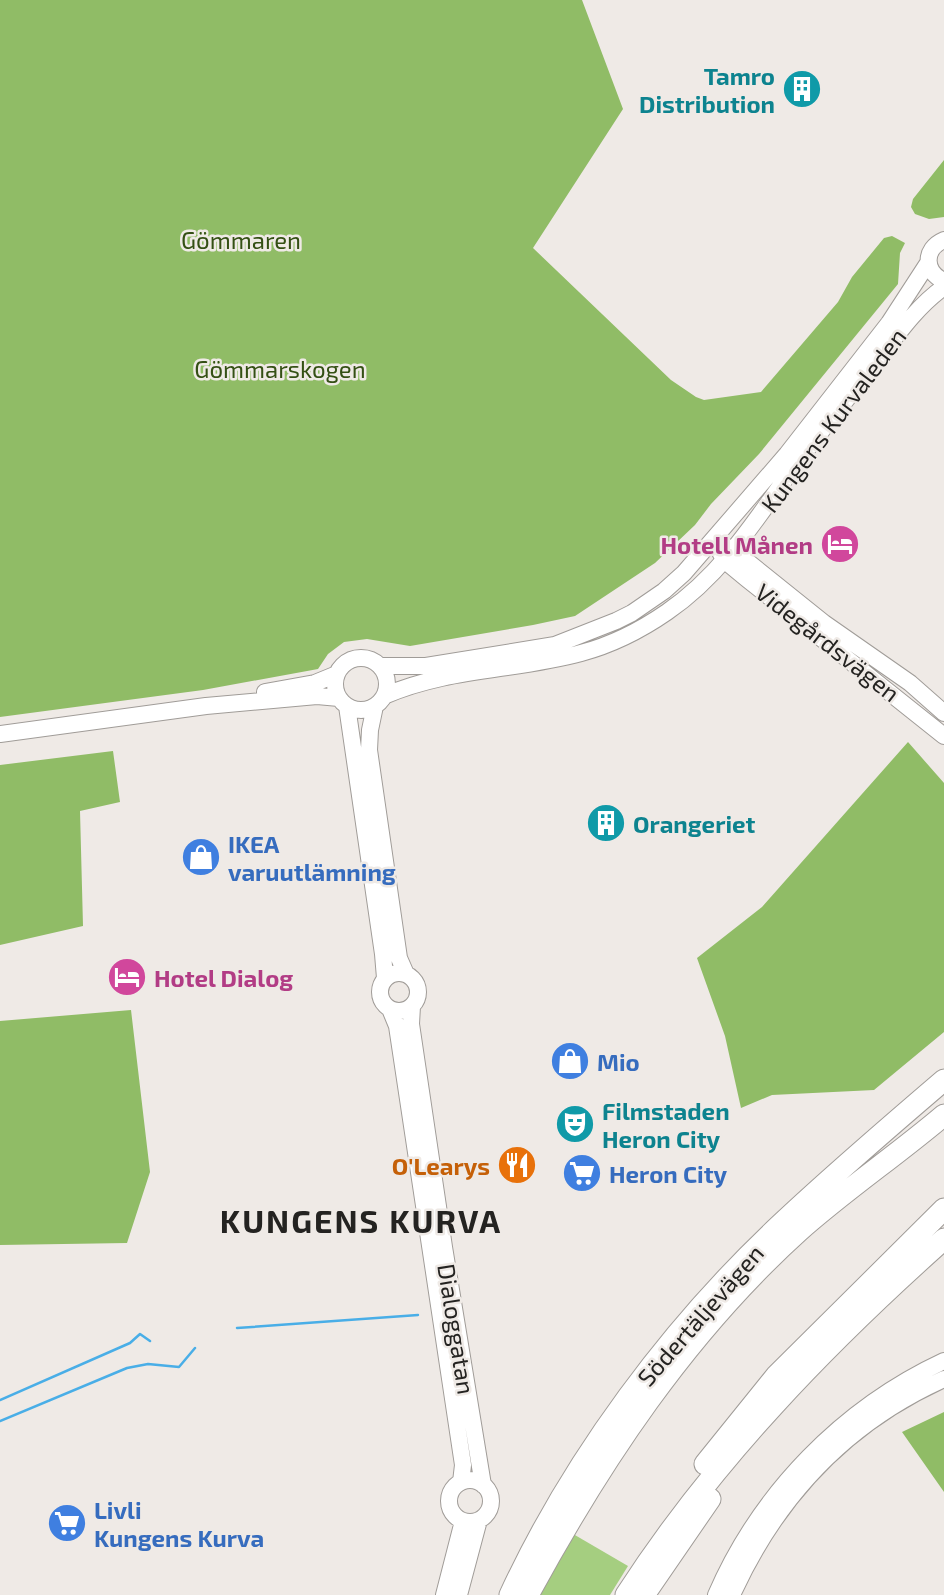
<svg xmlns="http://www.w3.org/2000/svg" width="944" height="1595" font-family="'Exo 2',sans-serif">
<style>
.green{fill:#a5ce80}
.forest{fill:#90bc66}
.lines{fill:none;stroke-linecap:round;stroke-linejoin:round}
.stream{stroke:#49aee7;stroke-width:2.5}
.secondary-casing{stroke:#a09c98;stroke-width:18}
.highway-casing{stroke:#a09c98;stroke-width:23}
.secondary{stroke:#fff;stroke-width:16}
.highway{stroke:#fff;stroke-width:21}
.labels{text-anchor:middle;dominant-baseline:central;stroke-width:5;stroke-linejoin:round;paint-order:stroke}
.culture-label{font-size:24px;font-weight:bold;fill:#0d838f;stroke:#efeae6;text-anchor:start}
.park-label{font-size:24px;fill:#345014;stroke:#efeae6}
.street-label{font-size:24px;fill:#242321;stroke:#efeae6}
.hotel-label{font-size:24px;font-weight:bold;fill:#b23c85;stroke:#efeae6;text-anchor:end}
.shop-label{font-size:24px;font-weight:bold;fill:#366cbe;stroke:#efeae6;text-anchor:start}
.food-label{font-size:24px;font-weight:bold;fill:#c56008;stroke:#efeae6;text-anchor:end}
.district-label{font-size:32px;font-weight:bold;letter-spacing:2px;fill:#242321;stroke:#efeae6}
</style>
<rect width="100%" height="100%" fill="#efeae6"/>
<!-- green -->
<path class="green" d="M 568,1531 L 628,1566 L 610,1595 L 540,1595 Z"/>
<!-- forest -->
<path class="forest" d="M 0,0 L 582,0 L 623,109 L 533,248 L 671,380 L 696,397 L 704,400 L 761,392 L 838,302 L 852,277 L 884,238 L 892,236 L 905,243 L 900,253 L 898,284 L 759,454 L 711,504 L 695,525 L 655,563 L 575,616 L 533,625 L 410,646 L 367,639 L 344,642 L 328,654 L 318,669 L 203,690 L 0,717 Z
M 944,160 L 944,217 L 929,219 L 915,214 L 911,207 L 913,199 Z
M 908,742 L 944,783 L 944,1032 L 874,1090 L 772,1095 L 741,1108 L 725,1036 L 697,958 L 762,907 Z
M 113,751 L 120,802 L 80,811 L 83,926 L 0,945 L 0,765 Z
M 131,1010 L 150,1172 L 127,1243 L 0,1245 L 0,1021 Z
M 944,1412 L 944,1492 L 902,1432 Z"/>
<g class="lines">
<!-- stream -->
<path class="stream" d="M 237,1328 L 418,1315
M 0,1400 L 130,1343 L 140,1334 L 150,1341
M 0,1421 L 127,1368 L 148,1364 L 179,1367 L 195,1348"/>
<!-- secondary casing -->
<g class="secondary-casing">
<path id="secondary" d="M 944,240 C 923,249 924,272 944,281
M 725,546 L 733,550 L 824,623 L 910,683 L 944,713
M 720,552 L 724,560 L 747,579 L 944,736
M335 684a26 26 0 1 1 52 0a26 26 0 1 1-52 0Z
M 380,666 L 426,666 L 555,645 L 616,621 L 632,613 L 664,591 L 684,573 L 787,454 L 889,323 L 928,263
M 265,692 L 315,683 L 337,674
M 384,696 C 448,668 515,671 581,653 C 611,645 641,630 667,612 C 723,574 759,515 798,461 C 824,427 851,394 877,361 C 897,335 917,306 944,287
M 347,706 L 383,954 L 385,978
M 375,706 L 370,730 L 369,750 L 399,958 L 406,974
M 0,734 L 206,706 L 317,696 L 339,698
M380 992a19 19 0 1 1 38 0a19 19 0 1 1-38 0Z
M 412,1006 L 411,1024 L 444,1247 L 483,1485
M 390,1009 L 397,1026 L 463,1465 L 461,1482
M449 1501a21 21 0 1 1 42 0a21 21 0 1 1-42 0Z
M 444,1595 L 463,1521
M 459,1595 L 479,1520
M 716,1595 C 760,1493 843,1408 944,1361
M 732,1595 C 776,1498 846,1423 944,1379"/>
</g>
<!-- highway casing -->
<g class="highway-casing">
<path id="highway" d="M 705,1464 L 776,1376 L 944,1209
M 510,1595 C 573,1459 672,1326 781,1224 C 834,1174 889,1127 944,1080
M 528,1595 C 601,1461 685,1334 799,1231 C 845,1190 897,1155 944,1115
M 626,1595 C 713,1460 825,1345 944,1239
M 644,1595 L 710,1499"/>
</g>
<!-- secondary -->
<use href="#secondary" class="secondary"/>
<!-- highway -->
<use href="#highway" class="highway"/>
</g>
<!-- icons -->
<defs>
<g id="building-disc" transform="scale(2.0125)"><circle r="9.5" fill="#0f9aa8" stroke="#efeae6"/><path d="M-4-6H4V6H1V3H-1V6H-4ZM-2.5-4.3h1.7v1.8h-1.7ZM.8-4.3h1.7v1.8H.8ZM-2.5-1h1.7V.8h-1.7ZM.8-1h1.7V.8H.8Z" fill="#fff"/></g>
<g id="hotel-disc" transform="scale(2.0125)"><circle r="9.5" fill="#d1479c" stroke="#efeae6"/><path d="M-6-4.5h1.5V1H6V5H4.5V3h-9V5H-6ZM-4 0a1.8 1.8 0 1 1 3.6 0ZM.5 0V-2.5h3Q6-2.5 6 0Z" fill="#fff"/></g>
<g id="shop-disc" transform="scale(2.0125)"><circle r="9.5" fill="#3f7fe0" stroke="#efeae6"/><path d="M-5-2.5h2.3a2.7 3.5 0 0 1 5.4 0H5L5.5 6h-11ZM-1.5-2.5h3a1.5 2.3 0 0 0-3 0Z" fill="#fff"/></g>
<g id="theatre-disc" transform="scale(2.0125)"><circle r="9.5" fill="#0f9aa8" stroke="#efeae6"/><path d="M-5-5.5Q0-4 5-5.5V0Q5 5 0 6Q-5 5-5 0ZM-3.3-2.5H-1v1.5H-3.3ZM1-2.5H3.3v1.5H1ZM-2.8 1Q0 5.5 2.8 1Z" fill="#fff"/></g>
<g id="restaurant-disc" transform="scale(2.0125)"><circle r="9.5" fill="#e8710a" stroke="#efeae6"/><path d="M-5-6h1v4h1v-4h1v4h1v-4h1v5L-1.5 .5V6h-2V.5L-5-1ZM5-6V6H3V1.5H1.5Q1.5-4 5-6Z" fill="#fff"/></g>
<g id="supermarket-disc" transform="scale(2.0125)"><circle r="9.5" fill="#3f7fe0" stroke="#efeae6"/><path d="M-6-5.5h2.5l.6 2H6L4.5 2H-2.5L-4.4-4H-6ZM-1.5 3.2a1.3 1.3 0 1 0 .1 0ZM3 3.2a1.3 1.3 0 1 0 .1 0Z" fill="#fff"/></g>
</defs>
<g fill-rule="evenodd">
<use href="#building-disc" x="802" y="89"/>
<use href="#hotel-disc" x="840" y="544"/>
<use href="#building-disc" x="606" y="823"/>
<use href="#shop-disc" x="201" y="857"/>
<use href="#hotel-disc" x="127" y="977"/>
<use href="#shop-disc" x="570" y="1061"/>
<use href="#theatre-disc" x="575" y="1124"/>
<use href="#restaurant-disc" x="517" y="1165"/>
<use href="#supermarket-disc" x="582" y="1173"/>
<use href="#supermarket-disc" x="67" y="1523"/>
</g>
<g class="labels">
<!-- culture labels -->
<g class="culture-label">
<text x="775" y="75" text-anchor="end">Tamro<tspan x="775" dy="28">Distribution</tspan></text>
<text x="633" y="823">Orangeriet</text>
<text x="602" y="1110">Filmstaden<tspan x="602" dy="28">Heron City</tspan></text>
</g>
<!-- park labels -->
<g class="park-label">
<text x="241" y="239">Gömmaren</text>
<text x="280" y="368">Gömmarskogen</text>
</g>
<!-- street labels -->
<g class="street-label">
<text transform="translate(833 420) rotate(-53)">Kungens Kurvaleden</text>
<text transform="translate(828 642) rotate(38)">Videgårdsvägen</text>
<text transform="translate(700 1315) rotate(-49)">Södertäljevägen</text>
<text transform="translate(457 1329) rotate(81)">Dialoggatan</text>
</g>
<!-- hotel labels -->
<g class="hotel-label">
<text x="813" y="544">Hotell Månen</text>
<text x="154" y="977" text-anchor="start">Hotel Dialog</text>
</g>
<!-- shop labels -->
<g class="shop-label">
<text x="228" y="843">IKEA<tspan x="228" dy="28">varuutlämning</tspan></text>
<text x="597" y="1061">Mio</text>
<text x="609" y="1173">Heron City</text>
<text x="94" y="1509">Livli<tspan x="94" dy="28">Kungens Kurva</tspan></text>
</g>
<!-- food labels -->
<g class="food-label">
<text x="490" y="1165">O'Learys</text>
</g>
<!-- district labels -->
<g class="district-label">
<text x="361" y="1220">KUNGENS KURVA</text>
</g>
</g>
</svg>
